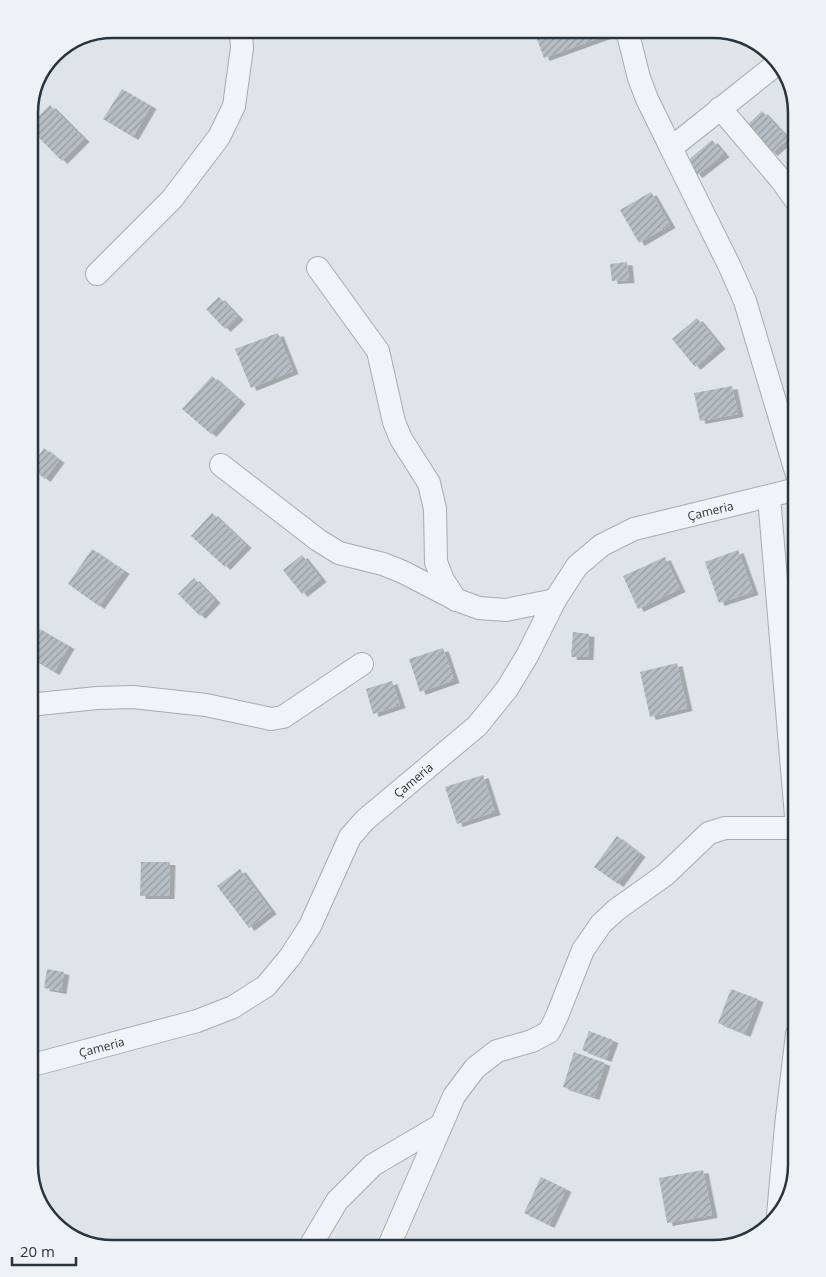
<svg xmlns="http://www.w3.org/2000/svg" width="826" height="1277" font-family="'Open Sans',sans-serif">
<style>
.building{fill:url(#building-hatch);filter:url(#shadow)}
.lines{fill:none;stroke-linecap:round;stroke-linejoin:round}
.minor-casing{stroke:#a4acb2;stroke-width:24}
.minor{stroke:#f1f4f6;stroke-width:22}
.labels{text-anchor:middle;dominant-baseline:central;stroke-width:4;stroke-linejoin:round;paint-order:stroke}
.street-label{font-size:12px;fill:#28343e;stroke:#eef2f5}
.rim{fill:none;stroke:#28343e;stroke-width:2.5}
</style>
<defs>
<pattern id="building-hatch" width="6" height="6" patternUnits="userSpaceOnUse" patternTransform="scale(1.25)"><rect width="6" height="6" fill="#b6bec4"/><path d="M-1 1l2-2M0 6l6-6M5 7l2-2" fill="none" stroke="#949ba1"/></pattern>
<filter id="shadow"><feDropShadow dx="5.5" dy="3" stdDeviation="0" flood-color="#0004"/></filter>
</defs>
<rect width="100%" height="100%" fill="#dee4e8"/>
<!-- building -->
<path class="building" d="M 602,30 L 605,36 L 544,58 L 534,31 Z
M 122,89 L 151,106 L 133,137 L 103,119 Z
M 50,105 L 84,139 L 62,161 L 29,128 L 29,125 Z
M 762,111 L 788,139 L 772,153 L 746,126 Z
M 712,140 L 724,154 L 697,175 L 686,162 Z
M 651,192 L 670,225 L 639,243 L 620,210 Z
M 627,262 L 629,280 L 612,281 L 610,264 Z
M 219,297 L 238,317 L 225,329 L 206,309 Z
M 697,318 L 720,346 L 695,367 L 672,339 Z
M 278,333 L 293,371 L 251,388 L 235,349 Z
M 797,350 L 797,389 L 787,353 Z
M 212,376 L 240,401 L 211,434 L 182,409 Z
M 732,386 L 738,414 L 700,421 L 694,393 Z
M 44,448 L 59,460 L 45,479 L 30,467 Z
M 212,513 L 246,545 L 225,567 L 191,536 Z
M 92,549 L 124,571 L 99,606 L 68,584 Z
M 738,550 L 753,592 L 719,603 L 705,562 Z
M 302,555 L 321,579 L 302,594 L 283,570 Z
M 665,557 L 680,589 L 638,609 L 623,576 Z
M 194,578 L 215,600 L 200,616 L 178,594 Z
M 36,627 L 69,646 L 54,672 L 29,657 L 29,640 Z
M 573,632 L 589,634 L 588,657 L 571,657 Z
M 443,648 L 454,680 L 420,692 L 409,659 Z
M 677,663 L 687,708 L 650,717 L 640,672 Z
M 392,681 L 400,705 L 373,714 L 366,689 Z
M 483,775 L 495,812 L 457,824 L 445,787 Z
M 617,836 L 640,854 L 618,884 L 594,867 Z
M 141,862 L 170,862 L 169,896 L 140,896 Z
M 240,869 L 271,911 L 249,928 L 217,886 Z
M 47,969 L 64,972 L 61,991 L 44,988 Z
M 731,989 L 758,999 L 745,1034 L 718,1023 Z
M 589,1031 L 613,1040 L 606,1059 L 582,1050 Z
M 574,1052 L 605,1063 L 594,1097 L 563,1087 Z
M 703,1170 L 712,1215 L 667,1223 L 659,1178 Z
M 541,1177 L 566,1189 L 549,1225 L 524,1213 Z
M 666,1239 L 701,1240 L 701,1248 L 666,1248 Z"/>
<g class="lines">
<!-- minor casing -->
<g class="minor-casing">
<g id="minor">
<path d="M 627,30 L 639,78 L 647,99 L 671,148"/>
<path d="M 778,63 L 671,148 L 729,265 L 745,301 L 797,475"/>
<path d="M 720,108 L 782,181 L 797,202"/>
<path d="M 318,268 L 378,351 L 394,422 L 401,439 L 429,483 L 435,509 L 436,562 L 443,580 L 456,600"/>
<path d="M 97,274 L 172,199 L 219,137 L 234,106 L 242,48 L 241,33"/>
<path d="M 221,465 L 318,540 L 339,553 L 383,564 L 403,572 L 457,600 L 479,608 L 506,610 L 555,600"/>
<path d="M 769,497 L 797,828"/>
<path d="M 29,705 L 97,698 L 133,697 L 206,705 L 271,719 L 283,717 L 362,664"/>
<path id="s1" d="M 29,1066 L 197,1021 L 233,1007 L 266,986 L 290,957 L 310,926 L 350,837 L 365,820 L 477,726 L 507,689 L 527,656 L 555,600 L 577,566 L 602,545 L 634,529 L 797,489"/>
<path d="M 778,1215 L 786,1126 L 797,1034"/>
<path d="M 309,1248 L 337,1201 L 373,1165 L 441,1125"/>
<path d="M 388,1248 L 454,1096 L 475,1068 L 497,1051 L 532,1041 L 549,1032 L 557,1016 L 583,950 L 601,924 L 616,910 L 665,875 L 709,833 L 725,828 L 797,828"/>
</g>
</g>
<!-- minor -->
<use href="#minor" class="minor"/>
</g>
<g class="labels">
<!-- street labels -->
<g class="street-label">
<text stroke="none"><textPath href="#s1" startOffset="929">Çameria</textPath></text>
<text stroke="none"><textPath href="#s1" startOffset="509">Çameria</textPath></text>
<text stroke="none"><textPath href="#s1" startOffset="75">Çameria</textPath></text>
</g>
</g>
<!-- crop -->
<path d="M0 0H826V1277H0ZM113 38H713A75 75 0 0 1 788 113V1165A75 75 0 0 1 713 1240H113A75 75 0 0 1 38 1165V113A75 75 0 0 1 113 38Z" fill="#eef2f5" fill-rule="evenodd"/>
<path class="rim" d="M113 38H713A75 75 0 0 1 788 113V1165A75 75 0 0 1 713 1240H113A75 75 0 0 1 38 1165V113A75 75 0 0 1 113 38Z"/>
<!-- scale -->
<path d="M12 1257v8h64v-8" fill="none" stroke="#28343e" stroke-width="2.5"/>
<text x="20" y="1257" font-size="15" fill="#28343e" stroke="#eef2f5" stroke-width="4" paint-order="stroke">20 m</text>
</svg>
